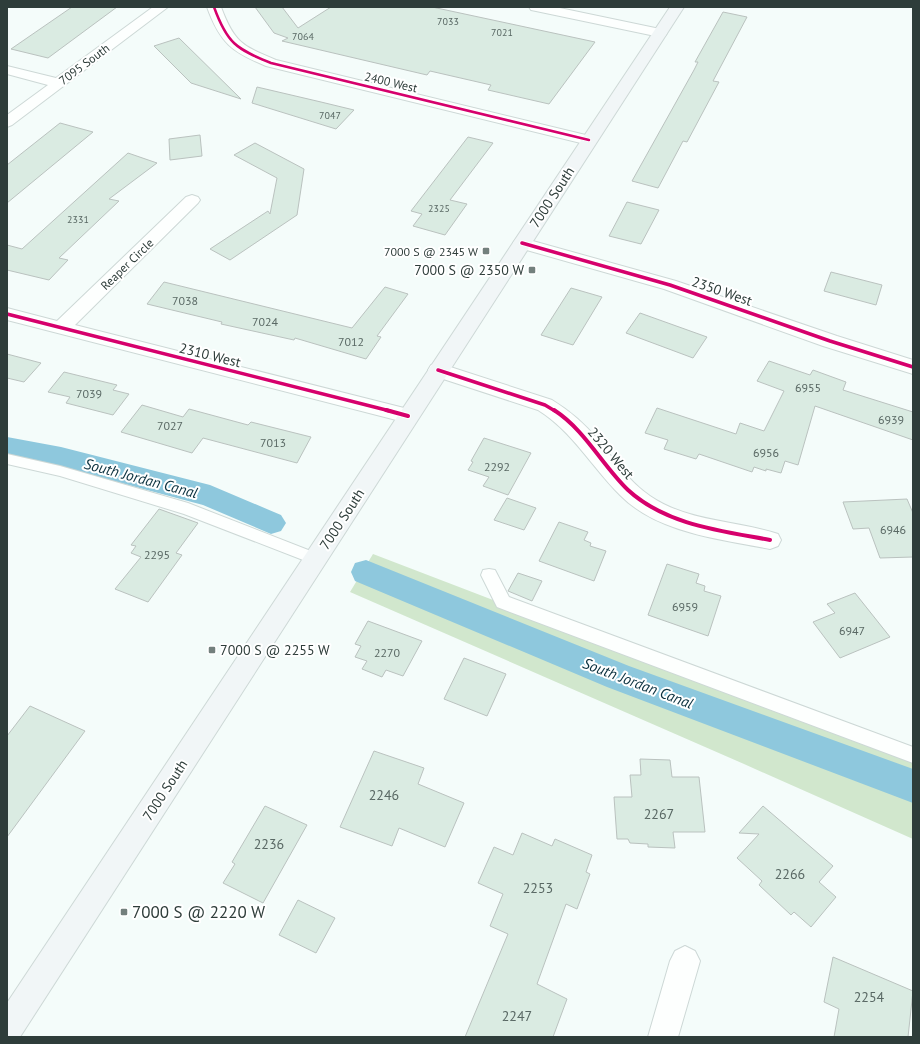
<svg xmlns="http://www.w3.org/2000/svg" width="920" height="1044" font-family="'PT Sans',sans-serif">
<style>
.green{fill:#d1e7cd}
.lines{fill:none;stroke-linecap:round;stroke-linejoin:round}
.canal{fill:#8ec8dd;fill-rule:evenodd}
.building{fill:#daebe2;stroke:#bac2bf}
.lane-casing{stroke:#cdd8d6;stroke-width:2}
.street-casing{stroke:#cdd8d6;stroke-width:2}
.secondary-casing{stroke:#cdd8d6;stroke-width:2}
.lane{fill:#fdfffe;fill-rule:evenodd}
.street{fill:#fdfffe;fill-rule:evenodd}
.secondary{fill:#f1f6f7;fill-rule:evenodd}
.cycleway-far2-casing{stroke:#fff;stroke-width:4}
.cycleway-far1-casing{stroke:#fff;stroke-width:5.5}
.cycleway-casing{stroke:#fff;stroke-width:6}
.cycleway-far2{stroke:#d6006c;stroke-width:2.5}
.cycleway-far1{stroke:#d6006c;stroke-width:3.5}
.cycleway{stroke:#d6006c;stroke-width:4}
.poi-dot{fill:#73807d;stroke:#fff;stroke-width:1.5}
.labels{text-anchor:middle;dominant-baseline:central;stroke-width:4;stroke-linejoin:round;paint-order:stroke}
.far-number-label{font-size:10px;fill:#596864}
.far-street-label{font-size:12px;fill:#2e3d3a;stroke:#fff}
.far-poi-label{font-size:12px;fill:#2e3d3a;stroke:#fff;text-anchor:end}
.number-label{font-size:12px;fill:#596864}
.street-label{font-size:14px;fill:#2e3d3a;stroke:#fff}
.poi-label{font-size:14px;fill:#2e3d3a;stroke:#fff;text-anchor:end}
.near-number-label{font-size:14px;fill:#596864}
.water-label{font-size:15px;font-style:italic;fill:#0a303e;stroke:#fff}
.near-poi-label{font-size:17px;fill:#2e3d3a;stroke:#fff;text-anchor:start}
</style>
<rect width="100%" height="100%" fill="#f4fcfa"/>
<!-- green -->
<path class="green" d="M 373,554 L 913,761 L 913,839 L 744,764 L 350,592 Z"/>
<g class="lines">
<!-- canal -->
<path class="canal" d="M 7,437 L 61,447 L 210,485 L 281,515 L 286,523 L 281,531 L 271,534 L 203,505 L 61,467 L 7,457 Z
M 366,560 L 629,666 L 913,769 L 913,803 L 607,687 L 355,581 L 351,572 L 355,563 Z"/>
</g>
<!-- building -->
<path class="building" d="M 72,7 L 117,7 L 48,58 L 11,49 Z
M 255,7 L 282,7 L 298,28 L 331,7 L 432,7 L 595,42 L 549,104 L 488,90 L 491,85 L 430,71 L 427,75 L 282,41 L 288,38 L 274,33 Z
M 723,12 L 747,17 L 713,81 L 719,82 L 687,142 L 683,141 L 658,188 L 632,181 L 694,70 L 698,62 L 695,62 Z
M 179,38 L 241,99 L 191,83 L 154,46 Z
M 257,87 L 321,102 L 354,110 L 336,129 L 252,103 Z
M 60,123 L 93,132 L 7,203 L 7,165 Z
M 200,135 L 202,156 L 170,160 L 169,139 Z
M 468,137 L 493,143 L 450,200 L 467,204 L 445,235 L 413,226 L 422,214 L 411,211 Z
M 255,143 L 304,169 L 297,215 L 230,260 L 210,249 L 268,211 L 270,214 L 277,178 L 234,155 Z
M 128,153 L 157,163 L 109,199 L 119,201 L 59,258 L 68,260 L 49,280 L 7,270 L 7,245 L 22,249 Z
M 627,202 L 659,210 L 641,244 L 609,236 Z
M 831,272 L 882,285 L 876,305 L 824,291 Z
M 164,282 L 352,328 L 385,287 L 408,294 L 377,336 L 381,337 L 366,359 L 295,338 L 294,340 L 221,324 L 222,322 L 147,304 Z
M 571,288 L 602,297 L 573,345 L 541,335 Z
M 640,313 L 707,337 L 693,358 L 626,333 Z
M 7,354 L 41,363 L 24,382 L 7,378 Z
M 769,361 L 810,375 L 813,370 L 846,382 L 843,390 L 913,412 L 913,440 L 815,406 L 798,465 L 785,461 L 781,473 L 766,469 L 766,471 L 754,467 L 752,472 L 699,454 L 696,459 L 664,449 L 668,440 L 645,433 L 657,408 L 736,434 L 740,423 L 764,431 L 784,391 L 757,381 Z
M 64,372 L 117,385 L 113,390 L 129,394 L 113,415 L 66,403 L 70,397 L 48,392 Z
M 142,405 L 183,417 L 189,409 L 248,425 L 251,422 L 311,437 L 297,463 L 203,438 L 192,453 L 121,432 Z
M 484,438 L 531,453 L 508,495 L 483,486 L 489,477 L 468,470 L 473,462 L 471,461 Z
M 507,498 L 536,508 L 524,530 L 494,520 Z
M 907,499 L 913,513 L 913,557 L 880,558 L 869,528 L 853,529 L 843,502 Z
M 159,509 L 198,523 L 176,553 L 182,555 L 148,602 L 115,589 L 141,557 L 131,553 L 136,546 L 131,545 Z
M 559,522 L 588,532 L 584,540 L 591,543 L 590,546 L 606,551 L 594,581 L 539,561 Z
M 667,564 L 699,574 L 696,583 L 705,586 L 704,591 L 721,596 L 708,636 L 648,615 Z
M 518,573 L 542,581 L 532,601 L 508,591 Z
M 855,593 L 890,637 L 840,658 L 813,622 L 835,613 L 827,604 Z
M 368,621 L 422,641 L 403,676 L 386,670 L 382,677 L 362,669 L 367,661 L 355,657 L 361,646 L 355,644 Z
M 464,658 L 506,674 L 487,716 L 444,699 Z
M 30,706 L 85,731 L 7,837 L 7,736 Z
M 374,751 L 424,768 L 418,784 L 464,803 L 445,847 L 399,828 L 392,846 L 340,827 Z
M 640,759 L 670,760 L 672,777 L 699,777 L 705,832 L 673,832 L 675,848 L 648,847 L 648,844 L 630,843 L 628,839 L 617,839 L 614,797 L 632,797 L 630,775 L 641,775 Z
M 265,806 L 307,825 L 263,903 L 223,883 L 235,864 L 232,862 Z
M 763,806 L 833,866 L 819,882 L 836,897 L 811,927 L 794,912 L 791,915 L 759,885 L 762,881 L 737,858 L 759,834 L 739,833 Z
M 522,833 L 552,846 L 555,839 L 592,855 L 586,872 L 590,874 L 577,909 L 566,904 L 537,984 L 567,999 L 553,1037 L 465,1037 L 508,934 L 490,926 L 503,894 L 478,883 L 494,847 L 513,855 Z
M 298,900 L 335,918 L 316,953 L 279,935 Z
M 833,957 L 913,991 L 908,1037 L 834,1037 L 839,1009 L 824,1002 Z"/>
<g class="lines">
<!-- lane casing -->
<g class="lane-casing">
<path id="lane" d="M 7,454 L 60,466 L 188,503 L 321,555 L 324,559 L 321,563 L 316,565 L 184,514 L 60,476 L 7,464 Z
M 489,569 L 495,570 L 509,597 L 913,747 L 913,763 L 497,607 L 481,575 L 483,570 Z"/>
</g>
<!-- street casing -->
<g class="street-casing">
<path id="street" d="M 153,7 L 168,7 L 12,125 L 7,127 L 7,115 L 48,85 L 7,74 L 7,66 L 56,78 Z
M 207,7 L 221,7 C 234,42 242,46 276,60 L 594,137 L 597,140 L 594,143 L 589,145 L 266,66 C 232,52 220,43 207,7 Z
M 529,7 L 555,7 L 660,29 L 665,30 L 667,33 L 665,36 L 660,37 L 536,11 L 531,10 Z
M 192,195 L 198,197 L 200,200 L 198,203 L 75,325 L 408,409 L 415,411 L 418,416 L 415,421 L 408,423 L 7,320 L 7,308 L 57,321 L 186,197 Z
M 522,238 L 676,281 L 837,336 L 913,360 L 913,374 L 823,346 L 664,289 L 516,247 L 513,243 L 516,239 Z
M 438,363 L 552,400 C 570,411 585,424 598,440 C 614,459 629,482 650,496 C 688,522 735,520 778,534 L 781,540 L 778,546 L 770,549 C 720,539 657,533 620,495 C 591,466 573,432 538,410 L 431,375 L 428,370 L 431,365 Z
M 685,946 L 695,951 L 700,961 L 678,1037 L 648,1037 L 670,961 L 675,951 Z"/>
</g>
<!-- secondary casing -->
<g class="secondary-casing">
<path id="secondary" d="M 670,7 L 684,7 L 20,1037 L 7,1037 L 7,1003 Z"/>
</g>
<!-- lane -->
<use href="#lane" class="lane"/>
<!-- street -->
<use href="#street" class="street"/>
<!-- secondary -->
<use href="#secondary" class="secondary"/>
<!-- cycleway-far2 casing -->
<g class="cycleway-far2-casing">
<path id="cycleway-far2" d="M 214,7 C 227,43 236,49 271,63 L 589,140"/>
</g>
<!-- cycleway-far1 casing -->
<g class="cycleway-far1-casing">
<path id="cycleway-far1" d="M 522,243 L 670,285 L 830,341 L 913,367
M 7,314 L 390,411
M 438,370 L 545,405 L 555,411"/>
</g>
<!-- cycleway casing -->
<g class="cycleway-casing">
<path id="cycleway" d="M 386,410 L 408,416
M 554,410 C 585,430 602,465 628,490 C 666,525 722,531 770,540"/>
</g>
<!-- cycleway-far2 -->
<use href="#cycleway-far2" class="cycleway-far2"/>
<!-- cycleway-far1 -->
<use href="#cycleway-far1" class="cycleway-far1"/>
<!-- cycleway -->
<use href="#cycleway" class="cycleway"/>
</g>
<!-- markers -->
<g class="poi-dot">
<rect x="482" y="247" width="8" height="8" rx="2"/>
<rect x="528" y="266" width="8" height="8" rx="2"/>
<rect x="208" y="646" width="8" height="8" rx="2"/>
<rect x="120" y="908" width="8" height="8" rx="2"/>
</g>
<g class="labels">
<!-- far-number labels -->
<g class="far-number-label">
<text x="448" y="21">7033</text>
<text x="502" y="32">7021</text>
<text x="303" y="36">7064</text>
<text x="330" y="115">7047</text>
<text x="439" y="208">2325</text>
<text x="78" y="219">2331</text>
</g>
<!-- far-street labels -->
<g class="far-street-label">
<text transform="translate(84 64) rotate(-37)">7095 South</text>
<text transform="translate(391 82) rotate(13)">2400 West</text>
<text transform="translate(127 264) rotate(-44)">Reaper Circle</text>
</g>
<!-- far-poi labels -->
<g class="far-poi-label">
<text x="478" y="251">7000 S @ 2345 W</text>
</g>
<!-- number labels -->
<g class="number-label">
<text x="185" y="300">7038</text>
<text x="265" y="321">7024</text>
<text x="351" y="341">7012</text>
<text x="808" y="387">6955</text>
<text x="89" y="393">7039</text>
<text x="891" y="419">6939</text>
<text x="170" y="425">7027</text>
<text x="273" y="442">7013</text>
<text x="766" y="452">6956</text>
<text x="497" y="466">2292</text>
<text x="893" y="529">6946</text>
<text x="157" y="554">2295</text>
<text x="685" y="606">6959</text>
<text x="852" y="630">6947</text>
<text x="387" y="652">2270</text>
</g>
<!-- street labels -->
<g class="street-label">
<text transform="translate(552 197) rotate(-57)">7000 South</text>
<text transform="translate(722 291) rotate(19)">2350 West</text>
<text transform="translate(210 355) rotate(14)">2310 West</text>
<text transform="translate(611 453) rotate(50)">2320 West</text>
<text transform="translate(342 519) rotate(-57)">7000 South</text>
<text transform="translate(165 790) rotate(-57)">7000 South</text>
</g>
<!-- poi labels -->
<g class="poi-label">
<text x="524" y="270">7000 S @ 2350 W</text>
<text x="220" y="650" text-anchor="start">7000 S @ 2255 W</text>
</g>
<!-- near-number labels -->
<g class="near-number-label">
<text x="384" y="795">2246</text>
<text x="659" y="814">2267</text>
<text x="269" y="844">2236</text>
<text x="790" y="874">2266</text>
<text x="538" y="888">2253</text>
<text x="869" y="997">2254</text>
<text x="517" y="1016">2247</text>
</g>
<!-- water labels -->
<g class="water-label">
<text transform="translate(141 478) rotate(15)">South Jordan Canal</text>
<text transform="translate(638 683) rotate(21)">South Jordan Canal</text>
</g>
<!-- near-poi labels -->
<g class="near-poi-label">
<text x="132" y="912">7000 S @ 2220 W</text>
</g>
</g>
<!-- border -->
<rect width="920" height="1044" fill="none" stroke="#2e3d3a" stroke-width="16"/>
</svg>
